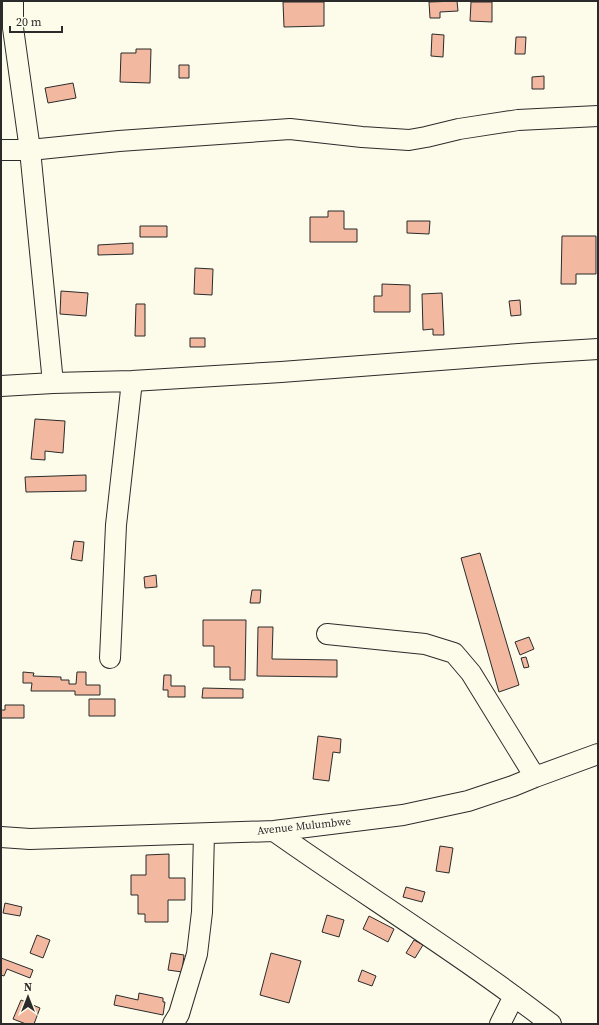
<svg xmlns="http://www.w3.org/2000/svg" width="599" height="1025" font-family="'Source Serif 4',serif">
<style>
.building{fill:#f2b8a0;stroke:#2b2b2b}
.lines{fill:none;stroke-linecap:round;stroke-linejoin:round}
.minor-casing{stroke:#2b2b2b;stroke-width:22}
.minor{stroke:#fdfbea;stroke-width:20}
.labels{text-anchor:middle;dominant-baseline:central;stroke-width:3;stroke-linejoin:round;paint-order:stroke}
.street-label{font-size:11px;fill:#2b2b2b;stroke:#fdfbea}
</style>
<rect width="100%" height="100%" fill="#fdfbea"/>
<!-- building -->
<path class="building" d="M 457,1 L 458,11 L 440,12 L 440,18 L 430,18 L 429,2 Z
M 283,2 L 324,2 L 324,26 L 284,27 Z
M 471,2 L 492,2 L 492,22 L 470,21 Z
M 432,34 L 444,35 L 443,57 L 431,56 Z
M 516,37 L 526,37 L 525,54 L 515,54 Z
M 136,49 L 151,49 L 150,83 L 120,82 L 121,53 L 136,53 Z
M 179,65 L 189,65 L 189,78 L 179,78 Z
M 544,76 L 544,89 L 532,89 L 532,77 Z
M 73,83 L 76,98 L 48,103 L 45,88 Z
M 328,211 L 344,211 L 344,229 L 357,229 L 357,242 L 310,242 L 310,217 L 328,217 Z
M 407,221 L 430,221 L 429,234 L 407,233 Z
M 140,226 L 167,226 L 167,237 L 140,237 Z
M 562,236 L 596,236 L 596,274 L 576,274 L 576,284 L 561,284 Z
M 133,243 L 133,254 L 98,255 L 98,245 Z
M 195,268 L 213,269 L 212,295 L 194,294 Z
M 382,284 L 410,285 L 410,312 L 374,312 L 374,296 L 382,296 Z
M 61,291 L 88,293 L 86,316 L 60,314 Z
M 442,293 L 444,335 L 433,335 L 433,329 L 423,330 L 422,294 Z
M 520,300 L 521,315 L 511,316 L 509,301 Z
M 136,304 L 145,304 L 145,336 L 135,336 Z
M 190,338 L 205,338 L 205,347 L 190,347 Z
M 35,419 L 65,421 L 63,453 L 45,451 L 45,460 L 31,459 Z
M 86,475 L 86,491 L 26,492 L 25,477 Z
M 74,541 L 84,542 L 82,561 L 71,559 Z
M 480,553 L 519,685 L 499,692 L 461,558 Z
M 156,575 L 157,587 L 145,588 L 144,577 Z
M 252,590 L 261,590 L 260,603 L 250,603 Z
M 203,620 L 246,620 L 245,680 L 230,680 L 230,667 L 214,667 L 214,646 L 203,646 Z
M 258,627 L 273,627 L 272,659 L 337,660 L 337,677 L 257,676 Z
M 529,637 L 534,649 L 520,655 L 515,642 Z
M 526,657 L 529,667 L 524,668 L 521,658 Z
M 23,672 L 34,673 L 33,676 L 61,677 L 61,680 L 69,680 L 69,684 L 76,684 L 77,672 L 86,672 L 86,685 L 100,685 L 100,695 L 75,695 L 75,691 L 31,691 L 32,683 L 23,683 Z
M 164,675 L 171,675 L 171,686 L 185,686 L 185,697 L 168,697 L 168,690 L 163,690 Z
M 203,688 L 243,689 L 243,698 L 202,698 Z
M 89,699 L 115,699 L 115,716 L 89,716 Z
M 5,705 L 24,705 L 24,718 L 1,718 L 1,710 L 5,710 Z
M 318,736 L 341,739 L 340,753 L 333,752 L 329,781 L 313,779 Z
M 440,846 L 453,848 L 449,873 L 436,871 Z
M 169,854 L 169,878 L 185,878 L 185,900 L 168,900 L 168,922 L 145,922 L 145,914 L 138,914 L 138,895 L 131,895 L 131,875 L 146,875 L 146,855 Z
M 406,887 L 425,892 L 422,902 L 403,897 Z
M 5,903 L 22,907 L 20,916 L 3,913 Z
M 327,915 L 344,920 L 339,937 L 322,932 Z
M 369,916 L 394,929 L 388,942 L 363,929 Z
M 37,935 L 50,940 L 43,958 L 30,953 Z
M 414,940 L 423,945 L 415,958 L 406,953 Z
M 171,953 L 184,955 L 182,972 L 168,970 Z
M 271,953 L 301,961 L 289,1003 L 260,995 Z
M 1,958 L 33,970 L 30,978 L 7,969 L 4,976 L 1,975 Z
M 362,970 L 376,976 L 372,986 L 358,981 Z
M 139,993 L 163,998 L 163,1002 L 165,1002 L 163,1015 L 114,1005 L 116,995 L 138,1000 Z
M 21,1000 L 40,1008 L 34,1024 L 26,1024 L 13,1019 Z"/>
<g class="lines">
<!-- minor casing -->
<g class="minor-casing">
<path id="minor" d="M 13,1 L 13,28 L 30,150 L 53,383
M 1,150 L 30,150 L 119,141 L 290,129 L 362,137 L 409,140 L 426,137 L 459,129 L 518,120 L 598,116
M 1,386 L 53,383 L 132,381 L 281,372 L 533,353 L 598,349
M 327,634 L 425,644 L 454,653 L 471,673 L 535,777
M 110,658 L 116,525 L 132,381
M 274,831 C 366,896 462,955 551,1024
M 1,837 L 30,839 L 274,831 L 403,815 L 468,801 L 513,786 L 535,777 L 598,754
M 173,1024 L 179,1014 L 197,954 L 202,912 L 204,834
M 500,1024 L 514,996"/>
</g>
<!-- minor -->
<use href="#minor" class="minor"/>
</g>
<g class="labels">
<!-- street labels -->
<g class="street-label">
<text transform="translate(304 826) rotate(-6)">Avenue Mulumbwe</text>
</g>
</g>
<!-- border -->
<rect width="599" height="1025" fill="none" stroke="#2b2b2b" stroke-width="4"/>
<!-- north arrow -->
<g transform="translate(28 997)" stroke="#fdfbea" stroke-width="3" paint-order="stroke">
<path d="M0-3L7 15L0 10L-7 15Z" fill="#2b2b2b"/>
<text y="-6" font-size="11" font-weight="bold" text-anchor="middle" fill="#2b2b2b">N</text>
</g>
<!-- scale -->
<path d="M10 26v6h52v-6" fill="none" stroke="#2b2b2b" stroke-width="2"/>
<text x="16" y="26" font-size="12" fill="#2b2b2b" stroke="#fdfbea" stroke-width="3" paint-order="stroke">20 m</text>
</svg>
